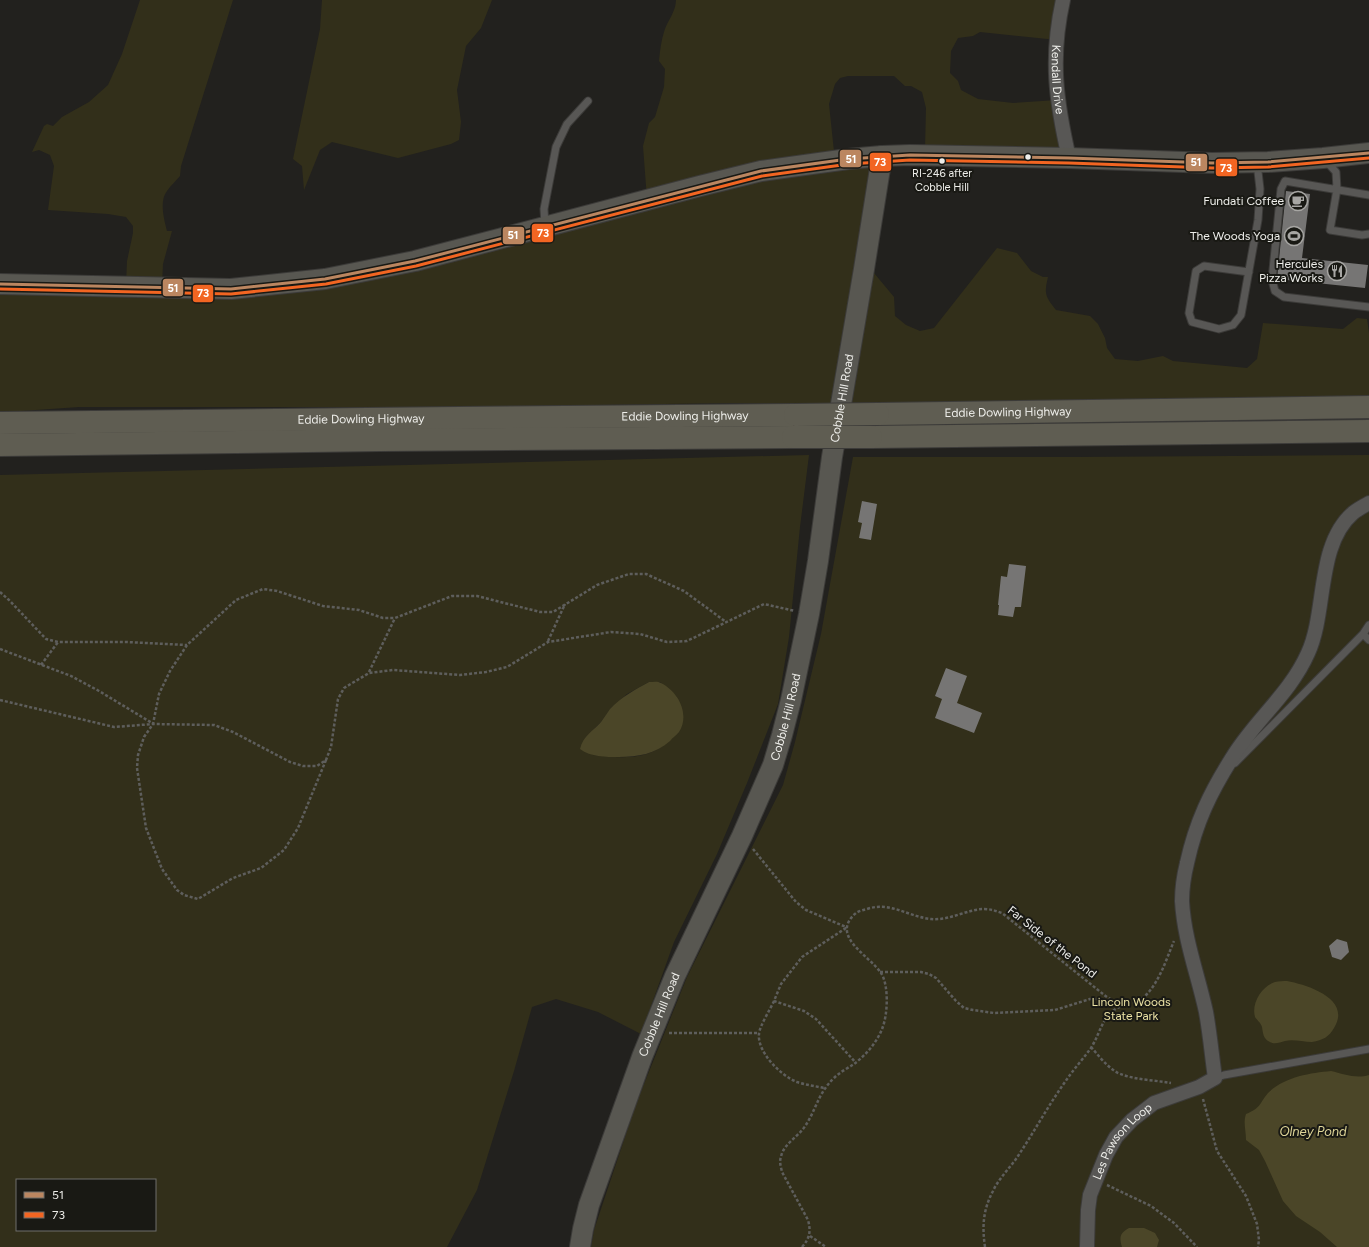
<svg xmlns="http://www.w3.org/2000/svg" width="1369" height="1247" font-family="Figtree,sans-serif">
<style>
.green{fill:#322f1a;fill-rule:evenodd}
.water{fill:#4b4628}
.building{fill:#767574}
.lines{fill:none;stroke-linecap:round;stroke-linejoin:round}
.lane-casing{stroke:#3c3b39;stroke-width:9}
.street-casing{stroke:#3c3b39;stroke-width:16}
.secondary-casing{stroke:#3c3b39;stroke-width:22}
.highway-casing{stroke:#3c3b39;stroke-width:24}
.path{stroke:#5e5e5c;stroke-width:2.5;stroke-dasharray:3 2;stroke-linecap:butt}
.lane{stroke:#585755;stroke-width:7}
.street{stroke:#585755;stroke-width:14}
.secondary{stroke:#585751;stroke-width:20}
.highway{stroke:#5f5d52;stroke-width:22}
.highway-bridge-casing{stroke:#3c3b39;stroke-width:24;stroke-linecap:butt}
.highway-bridge{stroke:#5f5d52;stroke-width:22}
.bus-1-casing{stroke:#191914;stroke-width:6}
.bus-2-casing{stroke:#191914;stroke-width:6}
.bus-1{stroke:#bb8660;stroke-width:3}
.bus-2{stroke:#f26522;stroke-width:3}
.bus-dot{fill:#eeeeea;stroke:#191914;stroke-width:1.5}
.labels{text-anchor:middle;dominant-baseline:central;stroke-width:4;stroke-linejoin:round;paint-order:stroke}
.bus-label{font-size:11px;fill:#eeeeea;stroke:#191914}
.street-label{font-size:12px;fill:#eeeeea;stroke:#191914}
.poi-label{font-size:12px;fill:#eeeeea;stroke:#191914;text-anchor:end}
.park-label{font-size:12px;fill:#ebe2a4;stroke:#191914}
.water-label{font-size:13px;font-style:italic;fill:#dfd698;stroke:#191914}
.line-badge{stroke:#191914;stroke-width:1.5}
.badge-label{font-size:11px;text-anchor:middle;font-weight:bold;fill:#fff}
</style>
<rect width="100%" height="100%" fill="#22211e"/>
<!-- green -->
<path class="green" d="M 140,0 L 233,0 L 181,166 L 180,176 C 176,181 171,185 167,191 C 159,201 164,219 167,231 L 172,231 L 163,264 L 162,285 L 301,283 L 647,199 L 643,146 L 649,123 L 655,117 L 664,87 L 665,69 L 659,61 C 660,51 661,41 664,32 C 667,21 676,12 676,0 L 1065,0 L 1057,40 L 980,32 L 973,36 L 958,38 L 951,51 L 950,73 L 958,81 L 961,90 L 978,99 L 1013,103 L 1057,100 L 1061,154 L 925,149 L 926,108 L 922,92 L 911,86 L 905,86 L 894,76 L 848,76 L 840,78 L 835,84 L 829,104 L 835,161 L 855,164 L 876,170 L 867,261 L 874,273 L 894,297 L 895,316 L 906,325 L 920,331 L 934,328 L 997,248 L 1017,253 L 1031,271 L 1043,277 L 1048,277 C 1044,294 1045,296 1056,310 L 1090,316 L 1098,324 L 1105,338 L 1107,348 L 1115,359 L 1138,361 L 1163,356 L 1173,361 L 1247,368 L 1257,359 L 1263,323 L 1343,329 L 1357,318 L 1367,319 L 1369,333 L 1369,408 L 837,405 L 732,403 L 397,408 L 322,407 L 79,407 L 7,412 L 0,412 L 0,285 L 126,286 L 127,261 L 133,233 L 133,226 L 126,217 L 108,214 L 48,210 L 54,166 L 50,155 L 39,150 L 32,152 L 44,126 L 47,124 L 53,126 L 62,117 L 89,102 L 108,85 L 122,54 Z
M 322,0 L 492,0 L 481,28 L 466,46 L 457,90 L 461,122 L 459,140 L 451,144 L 398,158 L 332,142 L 320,150 L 304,190 L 302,166 L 293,159 L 320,29 Z
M 809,455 L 800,527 L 789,637 L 778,704 L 747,783 L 717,854 L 674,942 L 641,1034 L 598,1012 L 556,999 L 532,1007 L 514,1071 L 477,1190 L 447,1247 L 0,1247 L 0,475 ZM 649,682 L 660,682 L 677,697 L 678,733 C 671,739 663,747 654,751 C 636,760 612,757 593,755 L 585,738 L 601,722 L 611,708 L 627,694 ZM 17,1180 L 155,1180 L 155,1230 L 17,1230 Z
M 1369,455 L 1369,1247 L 591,1247 L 594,1230 L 636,1104 L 687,977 L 783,785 L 795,742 L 821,634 L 853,457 L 1076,457 Z"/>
<!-- water -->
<path class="water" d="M 649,682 C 653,682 658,681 661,683 C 679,692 690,715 679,732 C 677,735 672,738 670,741 C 655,754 638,757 619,757 C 605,757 591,757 580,749 C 583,736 593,731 601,722 C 604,718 607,713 610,709 C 621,697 636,689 649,682 Z
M 1287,981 C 1308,985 1352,999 1334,1028 C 1329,1037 1323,1040 1312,1042 C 1303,1042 1293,1039 1285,1041 C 1280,1042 1275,1045 1270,1042 C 1263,1039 1263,1033 1262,1027 C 1261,1023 1257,1020 1255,1017 C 1251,1003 1262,986 1275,982 C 1279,981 1283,981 1287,981 Z
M 1331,1071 C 1343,1074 1356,1079 1369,1075 L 1369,1247 L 1337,1247 L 1320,1232 L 1296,1216 L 1283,1201 L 1265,1161 L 1259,1150 L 1246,1140 C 1246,1130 1243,1123 1246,1114 C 1261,1108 1259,1104 1268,1093 C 1284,1077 1310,1073 1331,1071 Z
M 1129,1228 L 1144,1228 L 1155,1233 L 1159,1240 L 1157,1247 L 1122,1247 C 1119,1237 1120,1233 1129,1228 Z"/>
<!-- building -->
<path class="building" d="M 1286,191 L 1310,194 L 1302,258 L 1368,265 L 1365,288 L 1277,279 Z
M 862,501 L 877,504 L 871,540 L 859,538 L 862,523 L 858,522 Z
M 1009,564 L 1026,566 L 1021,607 L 1015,607 L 1013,617 L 998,615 L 999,605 L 998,605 L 1001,576 L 1007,577 Z
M 946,668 L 967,676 L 957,703 L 982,713 L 974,733 L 935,718 L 942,699 L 935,696 Z
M 1337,939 L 1347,942 L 1349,952 L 1341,960 L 1332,957 L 1329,946 Z"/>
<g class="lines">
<!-- lane casing -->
<g class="lane-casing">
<path id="lane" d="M 1326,161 L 1336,172 L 1337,189 L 1330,230 L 1362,235 L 1369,234
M 1369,195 L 1285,181 L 1281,189 L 1272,280 L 1275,291 L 1284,297 L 1369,307
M 545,225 L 544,209 L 556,147 L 567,124 L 588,101
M 1249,272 L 1204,266 L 1196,271 L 1189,313 L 1192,322 L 1219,329 L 1233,325 L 1241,315 L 1258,220 L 1260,189 L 1257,163
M 1363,634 L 1369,640
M 1235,763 L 1363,634 L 1369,625
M 1215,1078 L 1224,1075 L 1369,1049"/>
</g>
<!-- street casing -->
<g class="street-casing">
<g id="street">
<path id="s1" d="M 1063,0 C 1050,58 1056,101 1069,158"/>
<path id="s2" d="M 1087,1247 L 1088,1210 L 1090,1195 L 1106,1155 L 1116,1137 L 1132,1120 L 1154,1103 L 1199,1087 L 1215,1078 C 1212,1057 1210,1034 1206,1012 C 1198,975 1184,939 1182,901 C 1182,888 1184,875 1187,863 C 1196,822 1210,793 1232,758 C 1254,721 1290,694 1308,653 C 1327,612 1316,545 1353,513 C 1358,509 1364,506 1369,503"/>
</g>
</g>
<!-- secondary casing -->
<g class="secondary-casing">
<g id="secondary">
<path d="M 0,284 L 231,289 L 325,279 L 415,261 L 700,186 L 761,171 L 848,159 L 882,156 L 910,155 L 1069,158 L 1212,163 L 1268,162 L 1323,158 L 1369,153"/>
<path id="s3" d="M 580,1247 L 583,1229 L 589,1205 L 642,1057 L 675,976 L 742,836 L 773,765 L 782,735 L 791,700 L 809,614 L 818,561 L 832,457 L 864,269 L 882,156"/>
</g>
</g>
<!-- highway casing -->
<g class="highway-casing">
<g id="highway">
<path id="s4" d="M 878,414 L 1369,407"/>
<path id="s5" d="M 0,423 L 457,418 L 795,415"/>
<path d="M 871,437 L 1369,431"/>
<path d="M 0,445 L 381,440 L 793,437"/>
</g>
</g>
<!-- path -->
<path class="path" d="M 0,592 L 9,600 L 46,639 L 58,642 L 127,642 L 187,645
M 548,641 L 565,604
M 0,649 L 71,676 L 99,691 L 152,723
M 41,665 L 58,642
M 369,672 L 395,618
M 0,700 L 114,727 L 153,724 L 214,725 L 233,732 L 290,762 L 303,766 L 317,766 L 326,760 L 331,747 L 338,699 L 344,688 L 369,673 L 393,670 L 460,675 L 486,672 L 507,667 L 548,642 L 611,632 L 640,634 L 667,642 L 687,641 L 764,604 L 795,611
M 326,760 L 298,828 L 284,850 L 261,868 L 233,878 L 198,899 L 184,895 L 177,890 L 162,869 L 146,828 L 137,768 L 138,755 L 144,737 L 153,724 L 159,694 L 170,671 L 187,645 L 236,600 L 263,589 L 277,591 L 323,606 L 359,610 L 383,618 L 395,618 L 452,596 L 477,596 L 540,612 L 553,612 L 597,585 L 629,574 L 646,574 L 684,591 L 726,622
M 753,849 L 796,902 L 806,910 L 846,927
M 846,928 L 802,957 L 781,984 L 774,1001 L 804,1011 L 816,1019 L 856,1063
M 880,972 L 921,972 L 929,974 L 936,978 L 956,1001 L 964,1008 L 973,1010 L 994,1013 L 1055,1010 L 1090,999 L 1103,999 L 1120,1006
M 774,1001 C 771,1008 759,1027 759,1034 C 757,1052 781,1076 797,1082 C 806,1085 815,1086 824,1088
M 669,1033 L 759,1033
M 1091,1047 C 1099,1056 1107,1067 1118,1073 C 1134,1080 1154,1080 1171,1083
M 1203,1099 L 1217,1151 L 1246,1196 L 1257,1224 L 1259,1240 L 1258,1247
M 1107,1185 L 1151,1206 L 1174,1223 L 1197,1247
M 810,1236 L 826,1247
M 802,1247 C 810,1238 811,1231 808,1220 L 782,1172 C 781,1167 779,1162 781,1157 C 783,1145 796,1138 803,1129 C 816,1112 817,1094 834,1078 C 840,1072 848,1068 854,1064 C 866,1055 877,1042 882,1029 C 888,1015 889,985 881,973 C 869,955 829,936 856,913 C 859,911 863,910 867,909 C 890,901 909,917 931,919 C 949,921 968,909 984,909 C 991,909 996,911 1002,913 L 1103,994 C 1107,997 1112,1001 1117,1002 C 1151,1013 1164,964 1174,941
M 985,1247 C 982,1226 983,1210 993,1191 C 999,1178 1010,1168 1018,1156 C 1034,1132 1048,1106 1065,1082 C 1073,1070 1083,1059 1091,1048 C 1102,1030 1103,1010 1126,1005"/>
<!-- lane -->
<use href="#lane" class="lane"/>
<!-- street -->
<use href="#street" class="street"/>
<!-- secondary -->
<use href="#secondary" class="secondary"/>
<!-- highway -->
<use href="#highway" class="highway"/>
<!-- highway-bridge casing -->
<g class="highway-bridge-casing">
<path id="highway-bridge" d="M 795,415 L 878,414
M 793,437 L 871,437"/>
</g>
<!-- highway-bridge -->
<use href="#highway-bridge" class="highway-bridge"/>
<!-- bus-1 casing -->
<g class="bus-1-casing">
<path id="bus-1" d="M 0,284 L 231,289 L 325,279 L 415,261 L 761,171 L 848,159 L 910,155 L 1069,158 L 1212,163 L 1268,162 L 1369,153"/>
</g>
<!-- bus-2 casing -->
<g class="bus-2-casing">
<path id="bus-2" d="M 0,289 L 231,294 L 326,284 L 416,266 L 762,176 L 849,164 L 910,160 L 1069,163 L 1212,168 L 1268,167 L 1369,158"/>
</g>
<!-- bus-1 -->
<use href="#bus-1" class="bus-1"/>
<!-- bus-2 -->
<use href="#bus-2" class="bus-2"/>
</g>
<!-- icons -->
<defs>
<g id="cafe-ring" transform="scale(1)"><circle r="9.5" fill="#191914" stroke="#a7a6a3" stroke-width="1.5"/><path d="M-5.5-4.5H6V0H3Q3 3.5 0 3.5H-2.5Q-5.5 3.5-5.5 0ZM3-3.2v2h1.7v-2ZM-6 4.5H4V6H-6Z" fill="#a7a6a3"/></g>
<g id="stadium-ring" transform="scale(1)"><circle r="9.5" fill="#191914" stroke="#a7a6a3" stroke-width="1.5"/><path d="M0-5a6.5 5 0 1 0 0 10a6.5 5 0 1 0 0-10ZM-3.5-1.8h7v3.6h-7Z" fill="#a7a6a3"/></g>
<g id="restaurant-ring" transform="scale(1)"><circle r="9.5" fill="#191914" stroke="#a7a6a3" stroke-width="1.5"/><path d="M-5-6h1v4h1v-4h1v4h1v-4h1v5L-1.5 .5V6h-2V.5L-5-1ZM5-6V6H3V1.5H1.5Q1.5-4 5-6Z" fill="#a7a6a3"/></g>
</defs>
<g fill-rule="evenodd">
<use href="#cafe-ring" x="1298" y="201"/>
<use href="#stadium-ring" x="1294" y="236"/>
<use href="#restaurant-ring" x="1337" y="271"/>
</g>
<!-- markers -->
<g class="bus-dot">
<circle cx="1028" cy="157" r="3.5"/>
<circle cx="942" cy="161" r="3.5"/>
</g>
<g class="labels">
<!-- bus labels -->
<g class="bus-label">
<text x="942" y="173">RI-246 after<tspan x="942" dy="14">Cobble Hill</tspan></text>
</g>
<!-- street labels -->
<g class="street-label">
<text stroke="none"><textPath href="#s1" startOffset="80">Kendall Drive</textPath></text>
<text stroke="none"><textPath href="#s3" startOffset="894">Cobble Hill Road</textPath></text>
<text stroke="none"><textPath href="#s4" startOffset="130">Eddie Dowling Highway</textPath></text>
<text stroke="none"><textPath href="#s5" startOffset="685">Eddie Dowling Highway</textPath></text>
<text stroke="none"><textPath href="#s5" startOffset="361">Eddie Dowling Highway</textPath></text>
<text stroke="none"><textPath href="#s3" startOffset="570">Cobble Hill Road</textPath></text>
<text transform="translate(1052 942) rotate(38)">Far Side of the Pond</text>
<text stroke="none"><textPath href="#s3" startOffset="246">Cobble Hill Road</textPath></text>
<text stroke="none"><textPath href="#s2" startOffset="116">Les Pawson Loop</textPath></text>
</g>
<!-- poi labels -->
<g class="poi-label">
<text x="1284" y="201">Fundati Coffee</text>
<text x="1280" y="236">The Woods Yoga</text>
<text x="1323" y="264">Hercules<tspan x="1323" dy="14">Pizza Works</tspan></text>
</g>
<!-- park labels -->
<g class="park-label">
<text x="1131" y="1002">Lincoln Woods<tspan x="1131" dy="14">State Park</tspan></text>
</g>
<!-- water labels -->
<g class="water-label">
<text x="1313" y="1131">Olney Pond</text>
</g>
</g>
<g class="line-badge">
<rect x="839" y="149" width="23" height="19" rx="4" fill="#bb8660"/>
<rect x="869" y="152" width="23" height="20" rx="4" fill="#f26522"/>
<rect x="1185" y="153" width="23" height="19" rx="4" fill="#bb8660"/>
<rect x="1215" y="158" width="23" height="19" rx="4" fill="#f26522"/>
<rect x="531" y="223" width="23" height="20" rx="4" fill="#f26522"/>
<rect x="502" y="226" width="23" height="19" rx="4" fill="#bb8660"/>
<rect x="162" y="278" width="22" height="19" rx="4" fill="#bb8660"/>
<rect x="192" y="284" width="22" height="19" rx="4" fill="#f26522"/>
</g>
<g class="badge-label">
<text x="851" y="163">51</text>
<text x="880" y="166">73</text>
<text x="1196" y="166">51</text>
<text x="1226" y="172">73</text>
<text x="543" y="237">73</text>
<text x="513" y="239">51</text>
<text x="173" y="292">51</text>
<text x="203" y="297">73</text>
</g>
<!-- legend -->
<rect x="16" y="1179" width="140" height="52" fill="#191914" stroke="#6e6e6a"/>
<rect x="24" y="1192" width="20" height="6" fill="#bb8660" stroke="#6e6e6a"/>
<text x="52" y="1199" font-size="12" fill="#eeeeea">51</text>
<rect x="24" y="1212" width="20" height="6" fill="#f26522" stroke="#6e6e6a"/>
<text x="52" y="1219" font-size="12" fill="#eeeeea">73</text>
</svg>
